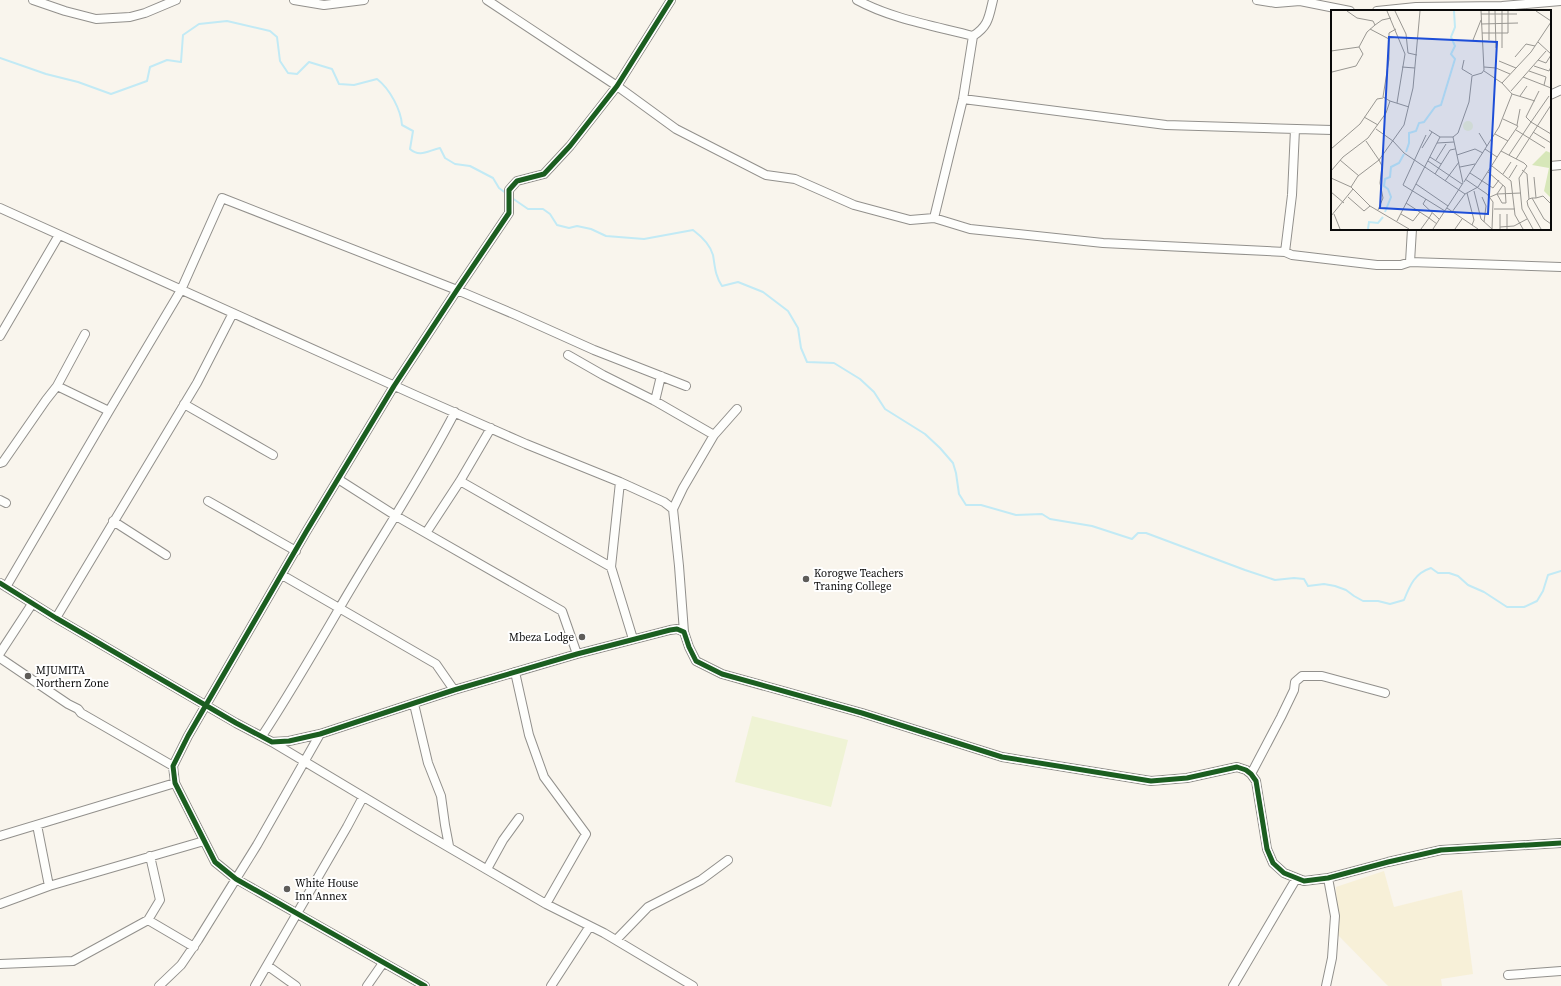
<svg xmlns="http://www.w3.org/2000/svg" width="1561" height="986" font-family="'Source Serif 4',serif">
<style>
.farmland{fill:#f7f0d8}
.pitch{fill:#eff3d5}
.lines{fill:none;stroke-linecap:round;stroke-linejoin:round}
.stream{stroke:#c2eaf5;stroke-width:2}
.minor-casing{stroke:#92908c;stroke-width:10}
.minor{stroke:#fefefc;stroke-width:8}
.cycleway-casing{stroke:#fff;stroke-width:8}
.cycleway{stroke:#1b5e20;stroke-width:5}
.poi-dot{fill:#5e5c59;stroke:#fff;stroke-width:1.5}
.labels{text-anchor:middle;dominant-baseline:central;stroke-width:4;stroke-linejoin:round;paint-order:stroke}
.poi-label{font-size:11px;fill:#0a0a0a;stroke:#fff;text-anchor:start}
.inset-river{fill:none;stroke:#c2eaf5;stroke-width:2}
.inset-road{fill:none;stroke:#999792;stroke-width:1}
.view{fill:#1d4ed8;fill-opacity:0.15;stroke:#1d4ed8;stroke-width:2}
.inset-edge{fill:none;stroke:#0a0a0a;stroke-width:2}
</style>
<rect width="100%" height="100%" fill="#f9f5ed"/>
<!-- farmland -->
<path class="farmland" d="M 1384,871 L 1394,907 L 1462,890 L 1473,974 L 1441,979 L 1442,986 L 1388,986 L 1338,935 L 1336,887 Z"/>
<!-- pitch -->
<path class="pitch" d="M 752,716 L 848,740 L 831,807 L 735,782 Z"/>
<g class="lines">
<!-- stream -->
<path class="stream" d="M 0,58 L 46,74 L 78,82 L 111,94 L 147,81 L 150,67 L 167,60 L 181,62 L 183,35 L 199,24 L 227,21 L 270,31 L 277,37 L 280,61 L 288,73 L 297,74 L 309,62 L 332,69 L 339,84 L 354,85 L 377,79 C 390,89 401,110 402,125 L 413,131 L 410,149 C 420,158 429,150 440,148 L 445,158 L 455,164 L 470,166 L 493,178 L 499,188 L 507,194
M 512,198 L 528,209 L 543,209 L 550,214 L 557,225 L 569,228 L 577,226 L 591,229 L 606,236 L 644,239 L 693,230 C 701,236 710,244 713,255 C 715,266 715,276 722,286 L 738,282 L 763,292 L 788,311 L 798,328 L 801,348 L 807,362 L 834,363 L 860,379 L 874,392 L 885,409 L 925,434 L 940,448 L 953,463 L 956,473 L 959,494 L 966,505 L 981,505 L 1016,515 L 1042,514 L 1050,519 L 1092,526 L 1132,539 L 1138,533 L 1146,533 L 1245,570 L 1275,580 L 1294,578 L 1304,579 L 1308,586 L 1324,584 L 1335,586 L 1346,590 L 1354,596 L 1363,601 L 1378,601 L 1390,604 L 1404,600 C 1410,585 1415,573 1431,568 L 1438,573 L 1449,573 L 1458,576 L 1468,585 L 1484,592 L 1507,607 L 1524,607 L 1537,601 L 1543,591 L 1548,575 L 1561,571"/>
<!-- minor casing -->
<g class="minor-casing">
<path id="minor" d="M 33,0 L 65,11 L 96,19 L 130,17 L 145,13 L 176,0
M 294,0 L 324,5 L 364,0
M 487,0 L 617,86 L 676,129 L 766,175 L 795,179 L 854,205 L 910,220 L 934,218 L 970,229 L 1103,243 L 1285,252 L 1292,255 L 1377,265 L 1401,265 L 1410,262 L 1561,267
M 857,0 C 892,19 935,26 973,36 C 989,26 989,16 993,0
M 1257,0 L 1276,3 L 1300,1 L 1350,11
M 1377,11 L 1416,7 L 1502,6 L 1561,1
M 1550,95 L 1561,90
M 963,99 L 1166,125 L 1332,130
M 1550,166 L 1561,165
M 0,208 L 417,396 L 526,444 L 620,482 L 664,502 L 673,509
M 934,218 L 963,99 L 973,36
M 1285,252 L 1292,195 L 1295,129
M 1410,262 L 1412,229
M 0,336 L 59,235
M 568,355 L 603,375 L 655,401 L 714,435
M 57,386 L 85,334
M 655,401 L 661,376
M 184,404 L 273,455
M 0,463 L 3,462 L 46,400 L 57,386 L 109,411
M 338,479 L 396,516 L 562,611 L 577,654
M 460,481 L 611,567
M 620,482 L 611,567 L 633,639
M 0,500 L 6,503
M 208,501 L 296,551
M 113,521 L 166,555
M 426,533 L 460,481 L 491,428
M 282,575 L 436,664 L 454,690
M 0,583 L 56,618 L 236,723 L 272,742 L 289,741 L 320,734 L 454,690 L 577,654 L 670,630 L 677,629 L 684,632 L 689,647 L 696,661 L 722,674 L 862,713 L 1002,757 L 1151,781 L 1187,778 L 1237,767 L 1246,770 L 1251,774 L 1256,781 L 1267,849 L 1273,863 L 1284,873 L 1304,881 L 1328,878 L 1388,862 L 1441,850 L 1561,843
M 6,587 L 109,411 L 181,290 L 222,198 L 457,290 L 516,315 L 594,350 L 686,386
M 56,618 L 197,383 L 233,313
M 684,632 L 679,566 L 673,509 L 683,488 L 714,435 L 737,409
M 0,653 L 32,604
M 0,658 L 68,704 L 78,709 L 81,713 L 173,766
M 515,672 L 529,735 L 544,777 L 586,834 L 546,904
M 414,704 L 428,763 L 441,796 L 445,825 L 449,846
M 262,736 C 289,695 314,652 339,609 C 377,543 420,480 455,412
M 272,742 L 419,830 L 546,904 L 604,933 L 693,986
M 1251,774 L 1281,717 L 1294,690 L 1295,682 L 1302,676 L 1322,676 L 1385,693
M 37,825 L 49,886
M 0,836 L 175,783
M 487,869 L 503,840 L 519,818
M 0,904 L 49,886 L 204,841
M 148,920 L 194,947
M 616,940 L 648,907 L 701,880 L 728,860
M 0,964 L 73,961 L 148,920 L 160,900 L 150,856
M 268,966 L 296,986
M 1508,975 L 1561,971
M 159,986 L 181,965 L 198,940 L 257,845 L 320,734
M 255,986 L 347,827 L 363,797
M 367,986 L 383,963
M 425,986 L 236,879 L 215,862 L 175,783 L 173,766 L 188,736 L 306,532 L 394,386 L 457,290 L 509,213 L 509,190 L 517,181 L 544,174 L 570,146 L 617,86 L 671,0
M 551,986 L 590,926
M 1233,986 L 1296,879
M 1326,986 L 1332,958 L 1335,916 L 1328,878"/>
</g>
<!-- minor -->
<use href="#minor" class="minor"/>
<!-- cycleway casing -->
<g class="cycleway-casing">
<path id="cycleway" d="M 0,583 L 56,618 L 236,723 L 272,742 L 289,741 L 320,734 L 454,690 L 577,654 L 670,630 L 677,629 L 684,632 L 689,647 L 696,661 L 722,674 L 862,713 L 1002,757 L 1151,781 L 1187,778 L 1237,767 L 1246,770 L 1251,774 L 1256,781 L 1267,849 L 1273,863 L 1284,873 L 1304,881 L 1328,878 L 1388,862 L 1441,850 L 1561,843
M 425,986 L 236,879 L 215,862 L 175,783 L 173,766 L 188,736 L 306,532 L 394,386 L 457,290 L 509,213 L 509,190 L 517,181 L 544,174 L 570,146 L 617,86 L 671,0"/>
</g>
<!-- cycleway -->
<use href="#cycleway" class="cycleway"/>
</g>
<!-- markers -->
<g class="poi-dot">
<circle cx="806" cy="579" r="4"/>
<circle cx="582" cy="637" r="4"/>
<circle cx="28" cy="676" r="4"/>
<circle cx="287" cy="889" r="4"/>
</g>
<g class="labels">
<!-- poi labels -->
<g class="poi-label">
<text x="814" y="573">Korogwe Teachers<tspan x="814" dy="13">Traning College</tspan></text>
<text x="574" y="637" text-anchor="end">Mbeza Lodge</text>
<text x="36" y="670">MJUMITA<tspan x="36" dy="13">Northern Zone</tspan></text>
<text x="295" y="883">White House<tspan x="295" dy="13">Inn Annex</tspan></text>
</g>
</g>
<!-- overview -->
<g transform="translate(1331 10)">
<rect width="220" height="220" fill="#f9f5ed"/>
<path d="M 215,141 L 220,143 L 220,188 L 213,181 L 218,158 L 201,155 Z" fill="#d7e7b9"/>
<path d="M132 116a5 5 0 1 1 10 0a5 5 0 1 1-10 0Z" fill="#eff3d5"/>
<path class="inset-river" d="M 75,142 L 78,133 L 78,123 L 85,121 L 88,113 L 93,112 L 104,97 L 110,95 L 124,49 L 120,44 L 124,36 L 120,27 L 124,17 L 123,1M 54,202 L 60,187 L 57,179 L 53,176 L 54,169 L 59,167 L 60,157 L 68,153 L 73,144M 37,219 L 38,212 L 47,213 L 52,207"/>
<path class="inset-road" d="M 16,1 L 26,8 L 42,11 L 44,15 L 51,10 L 60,8M 56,1 L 74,44 L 66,93M 64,1 L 75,24 L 77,43 L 86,45M 158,1 L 158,30M 164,1 L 165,38M 171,1 L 171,38M 205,1 L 220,11M 150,4 L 186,4M 150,14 L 187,13M 39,19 L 58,29M 151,23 L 177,23 L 177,1M 142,30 L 150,10M 207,32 L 220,44M 0,41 L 28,37 L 36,22 L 44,15M 184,47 L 195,34 L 204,36M 133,50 L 131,59 L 141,65M 207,50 L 215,53 L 220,45M 168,51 L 185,58M 203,56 L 218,61 L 220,57M 71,57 L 84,58M 153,57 L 165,58 L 179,64M 198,61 L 215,67 L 213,75M 1,62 L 25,56 L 32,44 L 28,37M 192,67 L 220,78M 171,73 L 200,42 L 220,12M 180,81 L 215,41M 208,81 L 195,107 L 200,112 L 218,86M 181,84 L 204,91M 189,86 L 196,76M 59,91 L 78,97M 33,107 L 47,115M 186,115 L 189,99M 45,119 L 62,131 L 73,143 L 134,184 L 147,177 L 170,141 L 193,153 L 196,156 L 188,168 L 191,199 L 202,219M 98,120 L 109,127 L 122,127M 185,120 L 214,138M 202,122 L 220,133M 148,123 L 156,136M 164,124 L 177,131M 95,125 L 72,175 L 114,201M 35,131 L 48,150 L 73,115 L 82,78 L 89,1M 106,133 L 123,132M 91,138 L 101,122M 0,139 L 29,114 L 46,89 L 52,88M 154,139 L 166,147M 170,141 L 187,116 L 172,109M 126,145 L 144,139 L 152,143M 178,145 L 200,112 L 220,124M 99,147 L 110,154M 185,149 L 220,95M 9,150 L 28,166M 105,150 L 115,134M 97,151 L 131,174M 161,156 L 180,171 L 184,205 L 192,219M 129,157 L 144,154M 191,160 L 196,164 L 198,189 L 201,188 L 213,209 L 220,214M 0,161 L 12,147 L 37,128 L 55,103 L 59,91 L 52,87 L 58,49 L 58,23 L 65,19M 157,162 L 174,177 L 175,193 L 171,193 L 166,184M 139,163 L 162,178 L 168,170M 104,164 L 119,140 L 124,139M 172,164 L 180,152M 0,168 L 20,177 L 39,196 L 78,219M 178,168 L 186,155M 134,169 L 156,184 L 162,192 L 161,219M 114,171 L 128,152M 133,172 L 168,117 L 181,84 L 171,73 L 153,61M 85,174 L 117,196M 20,177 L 27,166 L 48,150 L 51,156 L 49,173 L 52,188 L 47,200M 143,181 L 150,209 L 161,219M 0,182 L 13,193M 136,183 L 143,210 L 141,215M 166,184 L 190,183M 17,187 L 33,201 L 39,196M 151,187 L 155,196 L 153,212M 159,187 L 166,184 L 172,175M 201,188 L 205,188 L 203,167M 205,188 L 212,186 L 220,194M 95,189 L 92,194 L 108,209M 198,189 L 196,191 L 197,196 L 210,219M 75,193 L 98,208 L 90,219M 116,198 L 147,219M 163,199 L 184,199M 121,202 L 134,184M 101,203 L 98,208 L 106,214M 3,204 L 9,219M 70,204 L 82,211 L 89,202M 0,206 L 22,179M 66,211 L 109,127M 169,217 L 183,216 L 196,209M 102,219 L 132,173 L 122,127 L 127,123 L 138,92 L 141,66 L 151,63 L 153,60 L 150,1M 124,219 L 131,209M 169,219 L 169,204M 176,219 L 176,204"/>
<path class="view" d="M 58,27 L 166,32 L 157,204 L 49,198 Z"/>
<rect width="220" height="220" class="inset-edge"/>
</g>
</svg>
